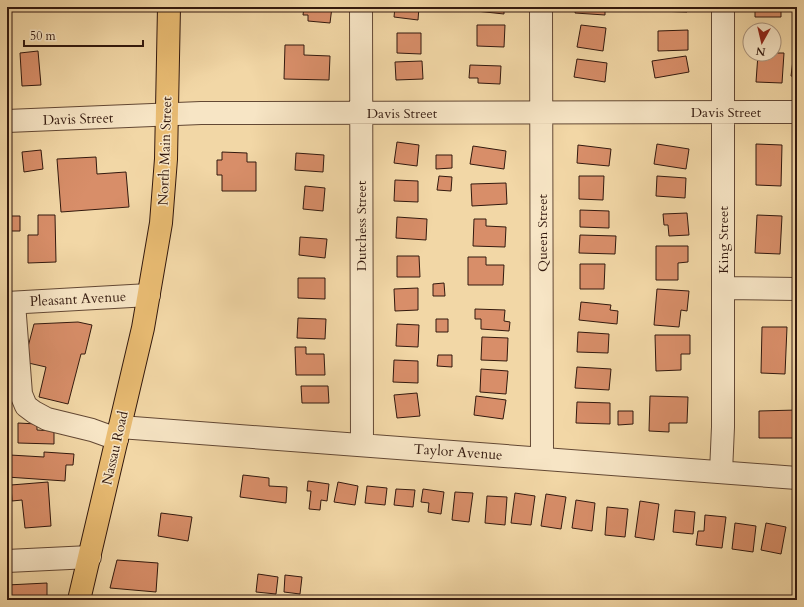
<svg xmlns="http://www.w3.org/2000/svg" width="804" height="607" font-family="Cardo,serif">
<style>
.building{fill:#d88e69;stroke:#33190e}
.lines{fill:none;stroke-linecap:round;stroke-linejoin:round}
.minor-casing{stroke:#634834;stroke-width:24}
.major-casing{stroke:#33190e;stroke-width:24}
.minor{stroke:#f7e5c5;stroke-width:22}
.major{stroke:#e9bc73;stroke-width:22}
.labels{text-anchor:middle;dominant-baseline:central;stroke-width:3;stroke-linejoin:round;paint-order:stroke}
.street-label{font-size:14px;fill:#33190e;stroke:#f7e5c5}
</style>
<rect width="100%" height="100%" fill="#f2d7a6"/>
<filter id="stains"><feTurbulence type="fractalNoise" baseFrequency=".005" numOctaves="4"/><feColorMatrix values="0 0 0 0 .2 0 0 0 0 .09 0 0 0 0 .02 0 0 0 .5 -.17"/></filter>
<radialGradient id="worn" r=".72"><stop offset=".6" stop-color="#630" stop-opacity="0"/><stop offset="1" stop-color="#630" stop-opacity=".3"/></radialGradient>
<!-- building -->
<path class="building" d="M 304,7 L 332,7 L 330,23 L 308,21 L 308,15 L 303,15 Z
M 395,7 L 419,7 L 418,20 L 394,17 Z
M 477,7 L 504,7 L 504,14 L 476,11 Z
M 576,7 L 605,7 L 605,15 L 575,13 Z
M 656,7 L 687,7 L 687,12 L 656,11 Z
M 755,7 L 781,7 L 781,17 L 755,17 Z
M 477,25 L 505,25 L 504,47 L 477,46 Z
M 581,25 L 606,28 L 603,51 L 577,47 Z
M 688,30 L 688,50 L 658,51 L 658,31 Z
M 397,33 L 421,33 L 421,54 L 397,53 Z
M 774,44 L 777,44 L 776,53 L 784,53 L 782,83 L 756,82 L 758,54 L 774,54 Z
M 285,45 L 304,45 L 304,55 L 330,56 L 329,80 L 284,79 Z
M 38,51 L 41,85 L 22,86 L 20,53 Z
M 794,52 L 797,52 L 797,77 L 791,76 Z
M 7,55 L 10,55 L 8,90 L 7,90 Z
M 686,56 L 689,72 L 655,78 L 652,61 Z
M 577,59 L 607,63 L 605,82 L 574,77 Z
M 422,61 L 423,79 L 396,80 L 395,62 Z
M 470,65 L 501,66 L 500,84 L 478,83 L 478,78 L 469,78 Z
M 397,142 L 419,145 L 417,166 L 394,163 Z
M 657,144 L 689,149 L 686,169 L 654,164 Z
M 756,144 L 782,145 L 781,186 L 756,185 Z
M 578,145 L 611,149 L 609,166 L 577,163 Z
M 796,145 L 797,145 L 797,171 L 794,170 Z
M 473,146 L 506,151 L 504,169 L 470,164 Z
M 41,150 L 43,169 L 24,172 L 22,152 Z
M 222,152 L 247,153 L 247,162 L 256,162 L 256,191 L 222,191 L 222,175 L 217,175 L 217,160 L 222,160 Z
M 296,153 L 324,155 L 323,172 L 295,170 Z
M 436,155 L 452,155 L 452,168 L 436,169 Z
M 7,156 L 8,156 L 11,187 L 7,188 Z
M 96,157 L 97,174 L 126,172 L 129,207 L 61,212 L 57,159 Z
M 439,176 L 452,177 L 451,191 L 437,190 Z
M 579,176 L 604,176 L 603,200 L 579,199 Z
M 657,176 L 686,178 L 685,198 L 656,196 Z
M 395,180 L 418,181 L 418,202 L 394,201 Z
M 506,183 L 507,204 L 472,206 L 471,184 Z
M 305,186 L 325,188 L 323,211 L 303,209 Z
M 580,210 L 609,211 L 609,228 L 580,227 Z
M 687,213 L 689,235 L 669,236 L 668,225 L 664,225 L 663,214 Z
M 38,215 L 55,215 L 56,262 L 28,263 L 28,235 L 38,235 Z
M 757,215 L 782,216 L 780,254 L 755,253 Z
M 7,216 L 20,216 L 20,231 L 7,231 Z
M 795,216 L 797,216 L 797,243 L 793,242 Z
M 397,217 L 427,219 L 426,240 L 396,238 Z
M 474,219 L 486,219 L 486,226 L 506,227 L 505,247 L 473,246 Z
M 580,235 L 616,236 L 615,254 L 579,253 Z
M 300,237 L 327,239 L 325,258 L 299,255 Z
M 7,244 L 10,244 L 10,267 L 7,267 Z
M 656,246 L 688,246 L 688,262 L 678,263 L 678,280 L 656,280 Z
M 397,256 L 419,256 L 420,277 L 397,277 Z
M 468,257 L 486,257 L 486,265 L 504,265 L 503,285 L 468,285 Z
M 580,264 L 605,264 L 604,289 L 580,289 Z
M 298,278 L 325,278 L 325,299 L 298,298 Z
M 444,283 L 445,296 L 433,296 L 433,284 Z
M 418,288 L 418,310 L 395,311 L 394,289 Z
M 657,289 L 689,291 L 687,311 L 681,310 L 679,327 L 654,325 Z
M 581,302 L 611,305 L 610,310 L 618,311 L 617,324 L 579,320 Z
M 475,309 L 505,310 L 504,321 L 510,322 L 509,331 L 481,329 L 481,319 L 475,319 Z
M 298,318 L 326,319 L 325,339 L 297,338 Z
M 436,319 L 448,319 L 448,332 L 436,332 Z
M 78,322 L 92,325 L 85,354 L 81,354 L 68,404 L 39,397 L 46,367 L 24,362 L 34,324 Z
M 397,324 L 419,325 L 418,347 L 396,346 Z
M 762,327 L 787,327 L 785,374 L 761,373 Z
M 578,332 L 609,334 L 608,353 L 577,352 Z
M 655,335 L 690,335 L 690,354 L 681,354 L 681,370 L 656,371 Z
M 482,337 L 508,338 L 507,361 L 481,360 Z
M 295,347 L 306,347 L 306,354 L 324,354 L 325,375 L 296,375 Z
M 438,355 L 452,355 L 452,367 L 437,366 Z
M 394,360 L 418,361 L 418,383 L 393,382 Z
M 577,367 L 611,369 L 609,390 L 575,388 Z
M 481,369 L 508,371 L 506,394 L 480,392 Z
M 301,386 L 328,386 L 329,403 L 302,403 Z
M 417,393 L 420,416 L 397,418 L 394,395 Z
M 476,396 L 506,400 L 503,419 L 474,415 Z
M 650,396 L 688,397 L 687,423 L 669,423 L 669,432 L 649,431 Z
M 577,402 L 610,403 L 610,424 L 576,423 Z
M 797,410 L 797,438 L 759,438 L 759,411 Z
M 618,411 L 633,411 L 633,424 L 618,425 Z
M 18,423 L 37,424 L 37,430 L 54,431 L 54,444 L 18,443 Z
M 7,449 L 11,449 L 10,455 L 44,457 L 44,452 L 74,454 L 73,465 L 66,465 L 65,481 L 7,477 Z
M 243,475 L 269,478 L 269,486 L 287,487 L 286,503 L 240,497 Z
M 308,481 L 329,484 L 327,501 L 321,500 L 320,510 L 309,509 L 311,491 L 307,491 Z
M 48,482 L 51,526 L 25,528 L 22,500 L 12,501 L 11,485 Z
M 338,482 L 358,486 L 355,505 L 334,502 Z
M 367,486 L 387,488 L 385,505 L 365,503 Z
M 396,489 L 415,490 L 413,507 L 394,505 Z
M 423,489 L 444,492 L 441,514 L 428,512 L 429,503 L 421,502 Z
M 455,492 L 473,493 L 469,522 L 452,520 Z
M 515,493 L 535,496 L 531,525 L 511,523 Z
M 546,494 L 566,497 L 561,529 L 541,526 Z
M 487,496 L 507,497 L 505,525 L 485,523 Z
M 576,500 L 595,503 L 592,531 L 572,528 Z
M 640,501 L 659,504 L 654,540 L 635,537 Z
M 607,507 L 628,509 L 625,537 L 605,535 Z
M 675,510 L 695,512 L 693,534 L 673,532 Z
M 161,513 L 192,517 L 188,541 L 158,536 Z
M 705,515 L 726,517 L 722,548 L 696,545 L 698,531 L 704,531 Z
M 735,523 L 756,526 L 753,552 L 732,549 Z
M 766,523 L 786,527 L 781,554 L 761,550 Z
M 117,560 L 158,563 L 156,592 L 110,588 Z
M 258,574 L 278,577 L 276,594 L 256,592 Z
M 285,575 L 302,577 L 300,594 L 284,592 Z
M 47,583 L 47,596 L 46,600 L 7,600 L 7,585 Z"/>
<g class="lines">
<!-- minor casing -->
<g class="minor-casing">
<path id="minor" d="M 361,7 L 362,445
M 541,7 L 542,458
M 7,121 L 201,113 L 797,112
M 723,288 L 797,289
M 7,303 L 149,295
M 14,303 L 21,394 L 26,406 L 34,412 L 47,419 L 92,430 L 117,439
M 120,427 L 797,478
M 721,472 L 723,427 L 723,7
M 7,561 L 90,557"/>
</g>
<!-- major casing -->
<g class="major-casing">
<path id="major" d="M 79,600 L 143,328 L 161,223 L 166,159 L 169,7"/>
</g>
<!-- minor -->
<use href="#minor" class="minor"/>
<!-- major -->
<use href="#major" class="major"/>
</g>
<g class="labels">
<!-- street labels -->
<g class="street-label">
<text x="726" y="112">Davis Street</text>
<text x="402" y="113">Davis Street</text>
<text transform="translate(78 119) rotate(-2)">Davis Street</text>
<text transform="translate(165 151) rotate(-88)">North Main Street</text>
<text transform="translate(361 226) rotate(-90)">Dutchess Street</text>
<text transform="translate(542 233) rotate(-90)">Queen Street</text>
<text transform="translate(723 240) rotate(-90)">King Street</text>
<text transform="translate(78 299) rotate(-3)">Pleasant Avenue</text>
<text transform="translate(115 448) rotate(-77)">Nassau Road</text>
<text transform="translate(458 452) rotate(4)">Taylor Avenue</text>
</g>
</g>
<!-- margin -->
<rect width="804" height="607" fill="none" stroke="#f2d7a6" stroke-width="24"/>
<rect x="8" y="8" width="788" height="591" fill="none" stroke="#33190e" stroke-width="2"/>
<rect x="12" y="12" width="780" height="583" fill="none" stroke="#33190e"/>
<!-- north arrow -->
<g transform="translate(762 42) rotate(188)"><circle r="19" fill="#f7e5c5" stroke="#a9937c"/>
<path d="M0-3L7 15L0 10L-7 15Z" fill="#8f2418"/>
<text y="-6" font-size="11" font-weight="bold" text-anchor="middle" fill="#33190e">N</text>
</g>
<!-- scale -->
<path d="M24 40v6h119v-6" fill="none" stroke="#33190e" stroke-width="2"/>
<text x="30" y="40" font-size="12" fill="#33190e" stroke="#f7e5c5" stroke-width="3" paint-order="stroke">50 m</text>
<rect width="100%" height="100%" filter="url(#stains)"/>
<rect width="100%" height="100%" fill="url(#worn)"/>
</svg>
